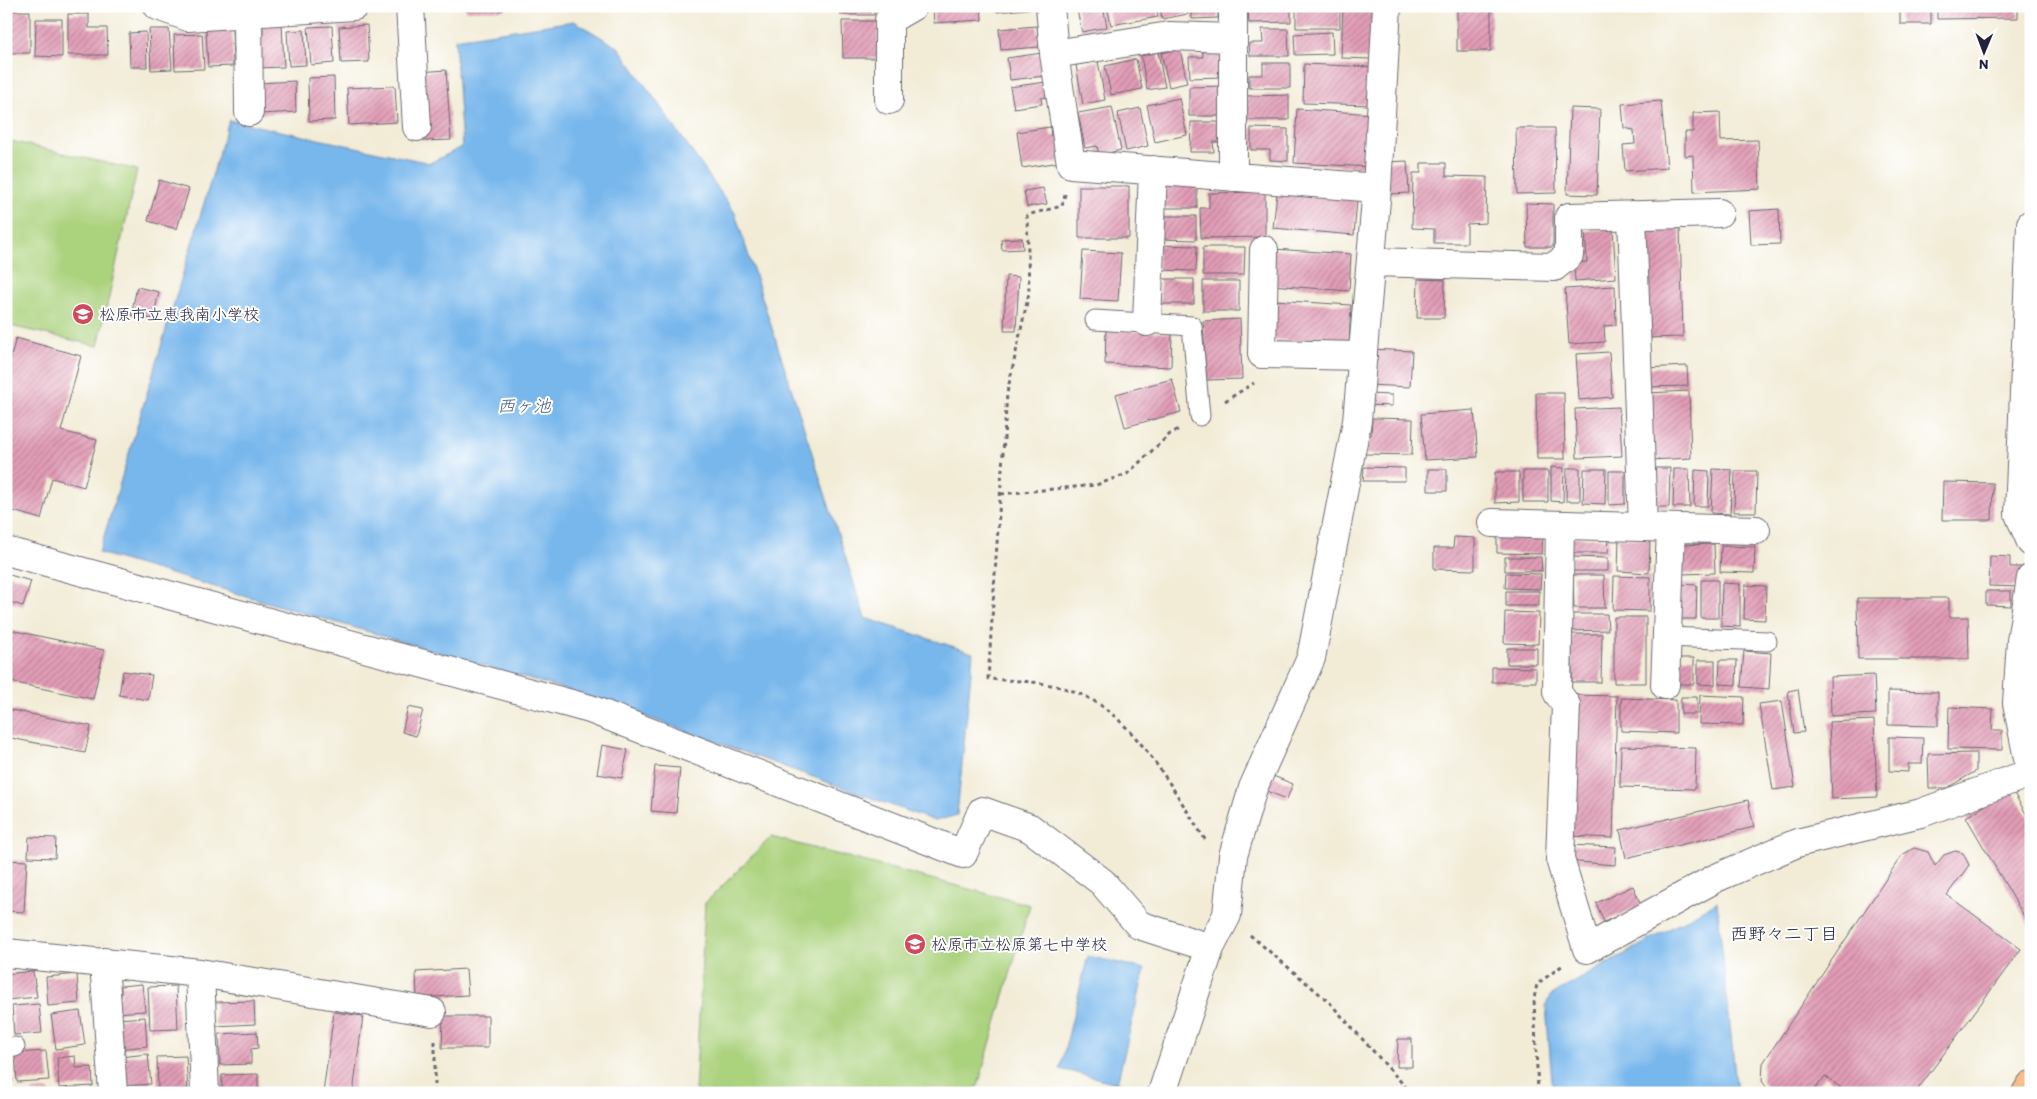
<svg xmlns="http://www.w3.org/2000/svg" width="2037" height="1099" font-family="Itim,'Klee One',sans-serif">
<style>
.grass{fill:#abd27d;stroke:#667a5c}
.water{fill:#78b7ec;stroke:#4d6c94}
.building{fill:url(#building-hatch)}
.lines{fill:none;stroke-linecap:round;stroke-linejoin:round}
.lane-casing{stroke:#6b6972;stroke-width:21}
.street-casing{stroke:#6b6972;stroke-width:30}
.primary-casing{stroke:#6b6972;stroke-width:30}
.path{stroke:#6b6972;stroke-width:3;stroke-dasharray:4 4;stroke-linecap:butt}
.lane{stroke:#fff;stroke-width:19}
.street{stroke:#fff;stroke-width:28}
.primary{stroke:#f8bd89;stroke-width:28}
.labels{text-anchor:middle;dominant-baseline:central;stroke-width:4;stroke-linejoin:round;paint-order:stroke}
.poi-label{font-size:16px;fill:#22223b;stroke:#fff;text-anchor:start}
.water-label{font-size:18px;font-style:italic;fill:#445e82;stroke:#fff}
.neighbourhood-label{font-size:18px;fill:#22223b;stroke:#fff}
</style>
<defs>
<pattern id="building-hatch" width="6" height="6" patternUnits="userSpaceOnUse" patternTransform="scale(1.25)"><rect width="6" height="6" fill="#e29db6"/><path d="M-1 1l2-2M0 6l6-6M5 7l2-2" fill="none" stroke="#b78095"/></pattern>
</defs>
<rect width="100%" height="100%" fill="#fff"/>
<filter id="ink" filterUnits="userSpaceOnUse"><feTurbulence type="fractalNoise" baseFrequency=".02" numOctaves="2"/><feDisplacementMap in="SourceGraphic" scale="10" xChannelSelector="R" yChannelSelector="G"/><feConvolveMatrix kernelMatrix="1 2 1 2 8 2 1 2 1" color-interpolation-filters="sRGB"/></filter>
<filter id="wash" filterUnits="userSpaceOnUse"><feTurbulence type="fractalNoise" baseFrequency=".0096" numOctaves="4" result="noise"/><feDisplacementMap in="SourceGraphic" scale="20" xChannelSelector="R" yChannelSelector="G"/><feGaussianBlur stdDeviation="1.12" result="paint"/><feColorMatrix in="noise" values="0 0 0 0 0 0 0 0 0 0 0 0 0 0 0 0 0 1.4 0 .05"/><feComposite in="paint" operator="in"/></filter>
<g filter="url(#wash)">
<rect width="100%" height="100%" fill="#f2ecd7"/>
<!-- grass -->
<path class="grass" d="M 6,140 L 137,170 L 98,346 L 6,325 Z
M 771,837 L 1030,905 L 976,1093 L 695,1093 L 705,903 Z"/>
<!-- water -->
<path class="water" d="M 574,21 L 619,48 L 735,213 L 865,618 L 973,653 L 957,815 L 935,821 L 591,697 L 99,553 L 229,120 L 430,163 L 462,147 L 455,39 Z
M 1717,902 L 1737,1093 L 1553,1093 L 1546,1006 L 1550,996 Z
M 1088,956 L 1145,969 L 1117,1083 L 1060,1069 Z"/>
<g id="blocks">
<!-- building -->
<path class="building" d="M 466,6 L 504,6 L 504,10 L 466,11 Z
M 841,6 L 874,6 L 874,15 L 841,15 Z
M 981,6 L 982,20 L 934,23 L 933,9 Z
M 997,6 L 1034,6 L 1035,8 L 997,12 Z
M 1076,6 L 1103,6 L 1107,27 L 1082,32 Z
M 1107,6 L 1156,6 L 1158,17 L 1111,25 Z
M 1160,6 L 1187,6 L 1188,14 L 1162,19 Z
M 1191,6 L 1218,6 L 1218,18 L 1192,19 Z
M 1261,6 L 1291,6 L 1291,22 L 1249,23 L 1248,8 Z
M 1296,6 L 1340,6 L 1340,28 L 1296,28 Z
M 1343,6 L 1380,6 L 1379,33 L 1370,59 L 1341,58 Z
M 1900,6 L 1931,6 L 1931,24 L 1900,24 Z
M 1937,6 L 2018,6 L 2018,18 L 1937,19 Z
M 1457,10 L 1491,10 L 1491,51 L 1457,51 Z
M 6,11 L 30,11 L 30,53 L 6,53 Z
M 68,14 L 89,14 L 89,28 L 107,28 L 108,55 L 68,55 Z
M 36,19 L 62,19 L 62,57 L 35,56 Z
M 842,21 L 878,21 L 878,58 L 843,58 Z
M 263,23 L 282,23 L 284,67 L 256,68 L 255,38 L 263,37 Z
M 367,25 L 369,62 L 341,63 L 339,27 Z
M 332,26 L 334,63 L 311,65 L 308,27 Z
M 1037,26 L 1039,47 L 1001,50 L 999,29 Z
M 232,28 L 233,66 L 208,67 L 206,29 Z
M 149,29 L 169,29 L 172,69 L 151,70 Z
M 1262,29 L 1288,29 L 1289,56 L 1250,56 L 1249,43 L 1263,43 Z
M 304,30 L 306,65 L 289,66 L 287,31 Z
M 146,32 L 147,67 L 130,67 L 129,33 Z
M 1332,32 L 1333,54 L 1295,55 L 1294,34 Z
M 202,34 L 204,69 L 175,70 L 174,35 Z
M 1221,47 L 1222,77 L 1190,78 L 1189,57 L 1203,57 L 1203,48 Z
M 1180,49 L 1187,83 L 1169,87 L 1161,53 Z
M 1158,52 L 1165,87 L 1147,90 L 1141,56 Z
M 1042,53 L 1045,76 L 1010,80 L 1007,58 Z
M 1136,59 L 1142,89 L 1111,95 L 1105,66 Z
M 1098,61 L 1105,100 L 1083,104 L 1076,65 Z
M 1263,63 L 1290,63 L 1290,88 L 1249,88 L 1249,75 L 1263,75 Z
M 1304,64 L 1372,67 L 1371,105 L 1303,103 Z
M 446,70 L 451,140 L 424,141 L 419,72 Z
M 334,77 L 335,120 L 309,121 L 308,78 Z
M 295,81 L 296,112 L 260,114 L 258,83 Z
M 1046,82 L 1048,97 L 1041,98 L 1042,104 L 1014,108 L 1010,87 Z
M 395,86 L 397,122 L 349,125 L 347,88 Z
M 1223,86 L 1223,116 L 1189,116 L 1189,87 Z
M 1289,95 L 1289,120 L 1247,120 L 1247,96 Z
M 1179,98 L 1187,135 L 1155,142 L 1147,105 Z
M 1661,101 L 1667,168 L 1625,171 L 1623,145 L 1635,144 L 1634,130 L 1624,128 L 1622,104 Z
M 1112,107 L 1121,150 L 1099,155 L 1097,146 L 1085,148 L 1078,113 Z
M 1140,108 L 1148,146 L 1126,151 L 1118,113 Z
M 1570,108 L 1600,109 L 1597,195 L 1567,194 Z
M 1297,109 L 1374,114 L 1371,167 L 1294,163 Z
M 1720,112 L 1721,141 L 1758,140 L 1760,189 L 1694,192 L 1693,155 L 1685,156 L 1685,132 L 1693,132 L 1693,113 Z
M 1191,122 L 1224,122 L 1224,142 L 1213,142 L 1214,152 L 1190,152 Z
M 1050,127 L 1051,136 L 1061,135 L 1066,161 L 1022,168 L 1017,132 Z
M 1251,128 L 1288,129 L 1288,161 L 1270,160 L 1270,150 L 1251,150 Z
M 1516,128 L 1555,128 L 1556,193 L 1517,194 Z
M 1407,161 L 1409,193 L 1389,194 L 1387,162 Z
M 1421,163 L 1446,163 L 1446,176 L 1487,177 L 1486,223 L 1467,224 L 1467,243 L 1434,243 L 1434,229 L 1412,228 L 1413,173 L 1421,173 Z
M 159,180 L 189,189 L 177,229 L 148,221 Z
M 1159,182 L 1197,182 L 1197,208 L 1159,208 Z
M 1079,186 L 1129,186 L 1129,238 L 1079,238 Z
M 1043,188 L 1047,204 L 1027,207 L 1024,191 Z
M 1265,192 L 1265,237 L 1201,238 L 1200,208 L 1209,208 L 1209,193 Z
M 1277,193 L 1357,200 L 1354,235 L 1273,228 Z
M 1526,203 L 1553,204 L 1553,247 L 1527,247 Z
M 1779,209 L 1780,244 L 1751,245 L 1749,211 Z
M 1160,216 L 1196,216 L 1196,240 L 1160,239 Z
M 1680,226 L 1683,337 L 1644,338 L 1641,227 Z
M 1613,229 L 1616,278 L 1575,281 L 1574,263 L 1587,262 L 1585,231 Z
M 1022,238 L 1023,249 L 1002,250 L 1001,239 Z
M 1158,245 L 1197,246 L 1196,271 L 1158,270 Z
M 1203,247 L 1245,247 L 1244,275 L 1203,275 Z
M 1273,249 L 1351,254 L 1349,291 L 1271,285 Z
M 1083,251 L 1121,253 L 1118,301 L 1080,299 Z
M 1006,276 L 1019,277 L 1016,331 L 1004,331 Z
M 1160,279 L 1194,279 L 1194,304 L 1160,304 Z
M 1418,279 L 1445,280 L 1444,318 L 1417,318 Z
M 1203,281 L 1239,281 L 1239,311 L 1203,311 Z
M 1615,286 L 1616,325 L 1604,326 L 1605,342 L 1569,344 L 1565,289 Z
M 137,287 L 159,292 L 153,319 L 131,315 Z
M 1273,300 L 1351,305 L 1349,345 L 1270,339 Z
M 1240,319 L 1242,379 L 1206,380 L 1203,321 Z
M 1106,330 L 1172,333 L 1171,367 L 1105,364 Z
M 16,338 L 81,356 L 61,431 L 97,440 L 84,487 L 52,478 L 41,519 L 6,509 L 6,375 Z
M 1370,349 L 1412,351 L 1410,387 L 1368,385 Z
M 1609,352 L 1612,397 L 1579,400 L 1576,354 Z
M 1687,366 L 1688,386 L 1646,387 L 1645,368 Z
M 1172,379 L 1181,412 L 1125,427 L 1116,394 Z
M 1689,391 L 1691,458 L 1650,460 L 1647,393 Z
M 1536,393 L 1564,393 L 1565,459 L 1537,459 Z
M 1367,394 L 1392,395 L 1392,406 L 1367,405 Z
M 1619,407 L 1622,456 L 1577,458 L 1575,409 Z
M 1474,410 L 1478,457 L 1425,460 L 1421,414 Z
M 1372,418 L 1413,419 L 1412,455 L 1364,454 L 1365,434 L 1371,435 Z
M 1364,467 L 1405,468 L 1405,481 L 1363,481 Z
M 1551,467 L 1564,468 L 1563,502 L 1551,501 Z
M 1567,468 L 1580,468 L 1580,501 L 1566,501 Z
M 1650,468 L 1670,468 L 1669,507 L 1649,507 Z
M 1428,469 L 1447,469 L 1447,491 L 1428,491 Z
M 1584,469 L 1606,469 L 1605,504 L 1583,503 Z
M 1674,469 L 1689,469 L 1690,507 L 1673,507 Z
M 1713,469 L 1732,470 L 1730,514 L 1711,513 Z
M 1695,470 L 1709,471 L 1708,506 L 1694,506 Z
M 1523,471 L 1548,471 L 1548,502 L 1523,502 Z
M 1609,471 L 1625,471 L 1625,504 L 1609,505 Z
M 1735,471 L 1757,471 L 1756,512 L 1734,512 Z
M 1495,472 L 1519,472 L 1519,502 L 1495,503 Z
M 1943,482 L 1993,483 L 1992,520 L 1942,520 Z
M 1497,534 L 1543,535 L 1542,554 L 1497,553 Z
M 1454,537 L 1475,538 L 1475,570 L 1434,569 L 1434,548 L 1453,548 Z
M 1571,537 L 1609,538 L 1608,553 L 1570,553 Z
M 1619,538 L 1650,539 L 1649,573 L 1618,571 Z
M 1714,544 L 1715,573 L 1680,574 L 1679,545 Z
M 1721,546 L 1755,547 L 1754,573 L 1720,572 Z
M 1990,556 L 2010,557 L 2010,567 L 2024,567 L 2023,587 L 1989,586 Z
M 1505,557 L 1541,557 L 1542,571 L 1505,571 Z
M 1571,557 L 1608,558 L 1608,571 L 1571,571 Z
M 1506,573 L 1541,574 L 1540,589 L 1505,588 Z
M 6,574 L 31,581 L 23,606 L 6,601 Z
M 1573,575 L 1604,575 L 1605,608 L 1574,608 Z
M 1614,576 L 1650,577 L 1650,611 L 1613,610 Z
M 1701,580 L 1718,580 L 1718,618 L 1701,618 Z
M 1722,583 L 1740,584 L 1740,627 L 1721,626 Z
M 1677,584 L 1697,585 L 1696,619 L 1676,619 Z
M 1745,585 L 1766,586 L 1765,620 L 1744,619 Z
M 1506,591 L 1539,591 L 1539,606 L 1506,606 Z
M 1986,591 L 2011,591 L 2011,606 L 1986,605 Z
M 1857,598 L 1949,598 L 1949,617 L 1968,617 L 1969,659 L 1858,659 Z
M 1505,612 L 1539,613 L 1538,644 L 1504,643 Z
M 1569,614 L 1607,614 L 1608,630 L 1569,631 Z
M 1614,617 L 1646,617 L 1646,683 L 1614,683 Z
M 6,629 L 104,650 L 93,699 L 6,681 Z
M 1572,634 L 1602,634 L 1601,682 L 1572,682 Z
M 1507,648 L 1537,648 L 1537,664 L 1507,664 Z
M 1744,651 L 1771,653 L 1769,689 L 1741,687 Z
M 1677,658 L 1694,658 L 1694,684 L 1677,684 Z
M 1698,660 L 1715,660 L 1715,685 L 1698,684 Z
M 1720,660 L 1737,660 L 1736,685 L 1719,684 Z
M 1492,667 L 1536,668 L 1536,682 L 1492,682 Z
M 123,671 L 152,675 L 148,700 L 119,695 Z
M 1874,675 L 1876,714 L 1831,716 L 1830,677 Z
M 1798,689 L 1804,732 L 1794,733 L 1788,691 Z
M 1888,691 L 1938,692 L 1938,726 L 1888,725 Z
M 1574,695 L 1617,696 L 1613,838 L 1569,836 Z
M 1700,695 L 1744,697 L 1743,725 L 1699,724 Z
M 1681,697 L 1697,697 L 1697,714 L 1681,714 Z
M 1621,698 L 1676,700 L 1676,733 L 1621,731 Z
M 1782,701 L 1795,787 L 1773,790 L 1759,704 Z
M 408,707 L 423,710 L 416,736 L 402,732 Z
M 1949,707 L 1993,709 L 1992,730 L 2002,730 L 2002,750 L 1948,749 Z
M 6,709 L 91,726 L 85,753 L 6,737 Z
M 1874,720 L 1877,797 L 1832,799 L 1829,722 Z
M 1889,737 L 1923,738 L 1922,764 L 1908,764 L 1908,772 L 1889,771 Z
M 602,745 L 628,750 L 622,778 L 597,774 Z
M 1621,746 L 1696,748 L 1695,789 L 1620,787 Z
M 1976,753 L 1976,771 L 1947,788 L 1929,788 L 1928,754 Z
M 655,766 L 680,768 L 676,813 L 651,811 Z
M 1268,774 L 1293,784 L 1287,799 L 1261,789 Z
M 2012,790 L 2031,822 L 2031,928 L 1966,817 Z
M 1748,800 L 1754,827 L 1626,858 L 1620,830 Z
M 29,837 L 56,838 L 55,858 L 28,857 Z
M 1567,845 L 1616,847 L 1615,865 L 1567,861 Z
M 1914,848 L 1928,852 L 1935,866 L 1944,855 L 1955,851 L 1963,853 L 1969,865 L 1947,895 L 2021,949 L 1915,1093 L 1848,1093 L 1825,1076 L 1812,1093 L 1770,1093 L 1762,1081 L 1763,1063 L 1902,855 Z
M 6,860 L 27,861 L 24,912 L 6,911 Z
M 1633,886 L 1641,905 L 1604,922 L 1596,903 Z
M 466,969 L 468,995 L 417,998 L 416,972 Z
M 33,971 L 37,997 L 6,1000 L 6,974 Z
M 77,974 L 79,1003 L 48,1006 L 46,977 Z
M 142,984 L 145,1011 L 113,1013 L 112,998 L 121,997 L 121,986 Z
M 176,986 L 178,1029 L 150,1030 L 148,987 Z
M 254,1001 L 255,1024 L 215,1026 L 215,1002 Z
M 39,1004 L 42,1033 L 14,1035 L 12,1006 Z
M 80,1011 L 85,1045 L 56,1049 L 51,1015 Z
M 334,1012 L 363,1016 L 353,1093 L 323,1093 Z
M 443,1016 L 488,1016 L 488,1048 L 442,1048 Z
M 145,1017 L 147,1046 L 118,1049 L 116,1019 Z
M 257,1032 L 258,1048 L 251,1049 L 251,1064 L 220,1065 L 219,1034 Z
M 1398,1039 L 1412,1039 L 1412,1067 L 1397,1067 Z
M 46,1051 L 49,1080 L 17,1082 L 15,1053 Z
M 148,1054 L 151,1084 L 122,1086 L 120,1057 Z
M 75,1056 L 76,1068 L 92,1067 L 93,1086 L 59,1088 L 57,1058 Z
M 186,1056 L 188,1093 L 158,1093 L 157,1057 Z
M 6,1059 L 10,1059 L 13,1082 L 6,1083 Z
M 258,1074 L 258,1093 L 222,1093 L 222,1075 Z
M 49,1090 L 49,1093 L 33,1093 L 33,1091 Z"/>
</g>
</g>
<g filter="url(#ink)">
<use href="#blocks" fill-opacity="0" stroke="#6b6972" stroke-width="1"/>
<g class="lines">
<!-- lane casing -->
<g class="lane-casing">
<path id="lane" d="M 1095,320 L 1192,326 L 1200,416
M 1667,637 L 1767,641
M 6,1048 L 15,1047"/>
</g>
<!-- street casing -->
<g class="street-casing">
<path id="street" d="M 158,6 L 188,17 L 354,6
M 410,6 L 417,127
M 1050,6 L 1054,54 L 1071,164 L 1377,188
M 1233,6 L 1233,177
M 248,13 L 249,112
M 1054,54 L 1169,36 L 1233,38
M 889,100 L 889,20 L 913,6
M 1632,215 L 1643,527
M 2031,224 L 2019,514 L 2031,542
M 1264,250 L 1262,354 L 1363,356
M 1371,262 L 1554,267 L 1569,255 L 1569,217 L 1719,213
M 1147,322 L 1153,170
M 1492,523 L 1756,530
M 1560,525 L 1557,692 L 1566,705 L 1560,859 L 1587,949 L 1716,878 L 1797,843 L 1921,813 L 2030,773
M 6,551 L 590,709 L 963,854 L 982,811 L 1030,828 L 1102,882 L 1139,925 L 1210,948
M 2031,578 L 2021,641 L 2017,703 L 2031,774
M 1665,685 L 1671,528
M 6,953 L 200,973 L 432,1012
M 104,962 L 113,1093
M 200,973 L 205,1093
M 1162,1093 L 1210,948 L 1227,915 L 1233,856 L 1253,788 L 1311,658 L 1357,421 L 1377,188 L 1387,6"/>
</g>
<!-- primary casing -->
<g class="primary-casing">
<path id="primary" d="M 2026,1093 L 2031,1085"/>
</g>
<!-- path -->
<path class="path" d="M 1065,194 L 1062,206 L 1027,215 L 1029,293 L 1007,393 L 988,679 C 1018,681 1049,681 1078,693 C 1135,716 1174,792 1206,841
M 1225,401 L 1254,383
M 1001,494 L 1096,485 L 1127,474 L 1170,434 L 1179,429
M 1250,935 L 1328,1001 L 1411,1093
M 435,1041 L 435,1093
M 1538,1093 L 1534,999 L 1537,984 L 1563,965"/>
<!-- lane -->
<use href="#lane" class="lane"/>
<!-- street -->
<use href="#street" class="street"/>
<!-- primary -->
<use href="#primary" class="primary"/>
</g>
</g>
<!-- icons -->
<defs>
<g id="school-disc" transform="scale(1.125)"><circle r="9.5" fill="#d1495b" stroke="#fff"/><path d="M0-5L7-2L0 1L-7-2ZM-4 1L0 2.5L4 1V4Q0 6-4 4Z" fill="#fff"/></g>
</defs>
<g fill-rule="evenodd">
<use href="#school-disc" x="83" y="314"/>
<use href="#school-disc" x="915" y="944"/>
</g>
<g class="labels">
<!-- poi labels -->
<g class="poi-label">
<text x="99" y="314">松原市立恵我南小学校</text>
<text x="931" y="944">松原市立松原第七中学校</text>
</g>
<!-- water labels -->
<g class="water-label">
<text x="524" y="406">西ヶ池</text>
</g>
<!-- neighbourhood labels -->
<g class="neighbourhood-label">
<text x="1784" y="934">西野々二丁目</text>
</g>
</g>
<!-- margin -->
<rect width="2037" height="1099" fill="none" stroke="#fff" stroke-width="25"/>
<!-- north arrow -->
<g transform="translate(1984 52) rotate(181)" stroke="#ffffff" stroke-width="4" paint-order="stroke">
<path d="M0-4L9 19L0 12L-9 19Z" fill="#22223b"/>
<text y="-8" font-size="14" font-weight="bold" text-anchor="middle" fill="#22223b">N</text>
</g>
</svg>
